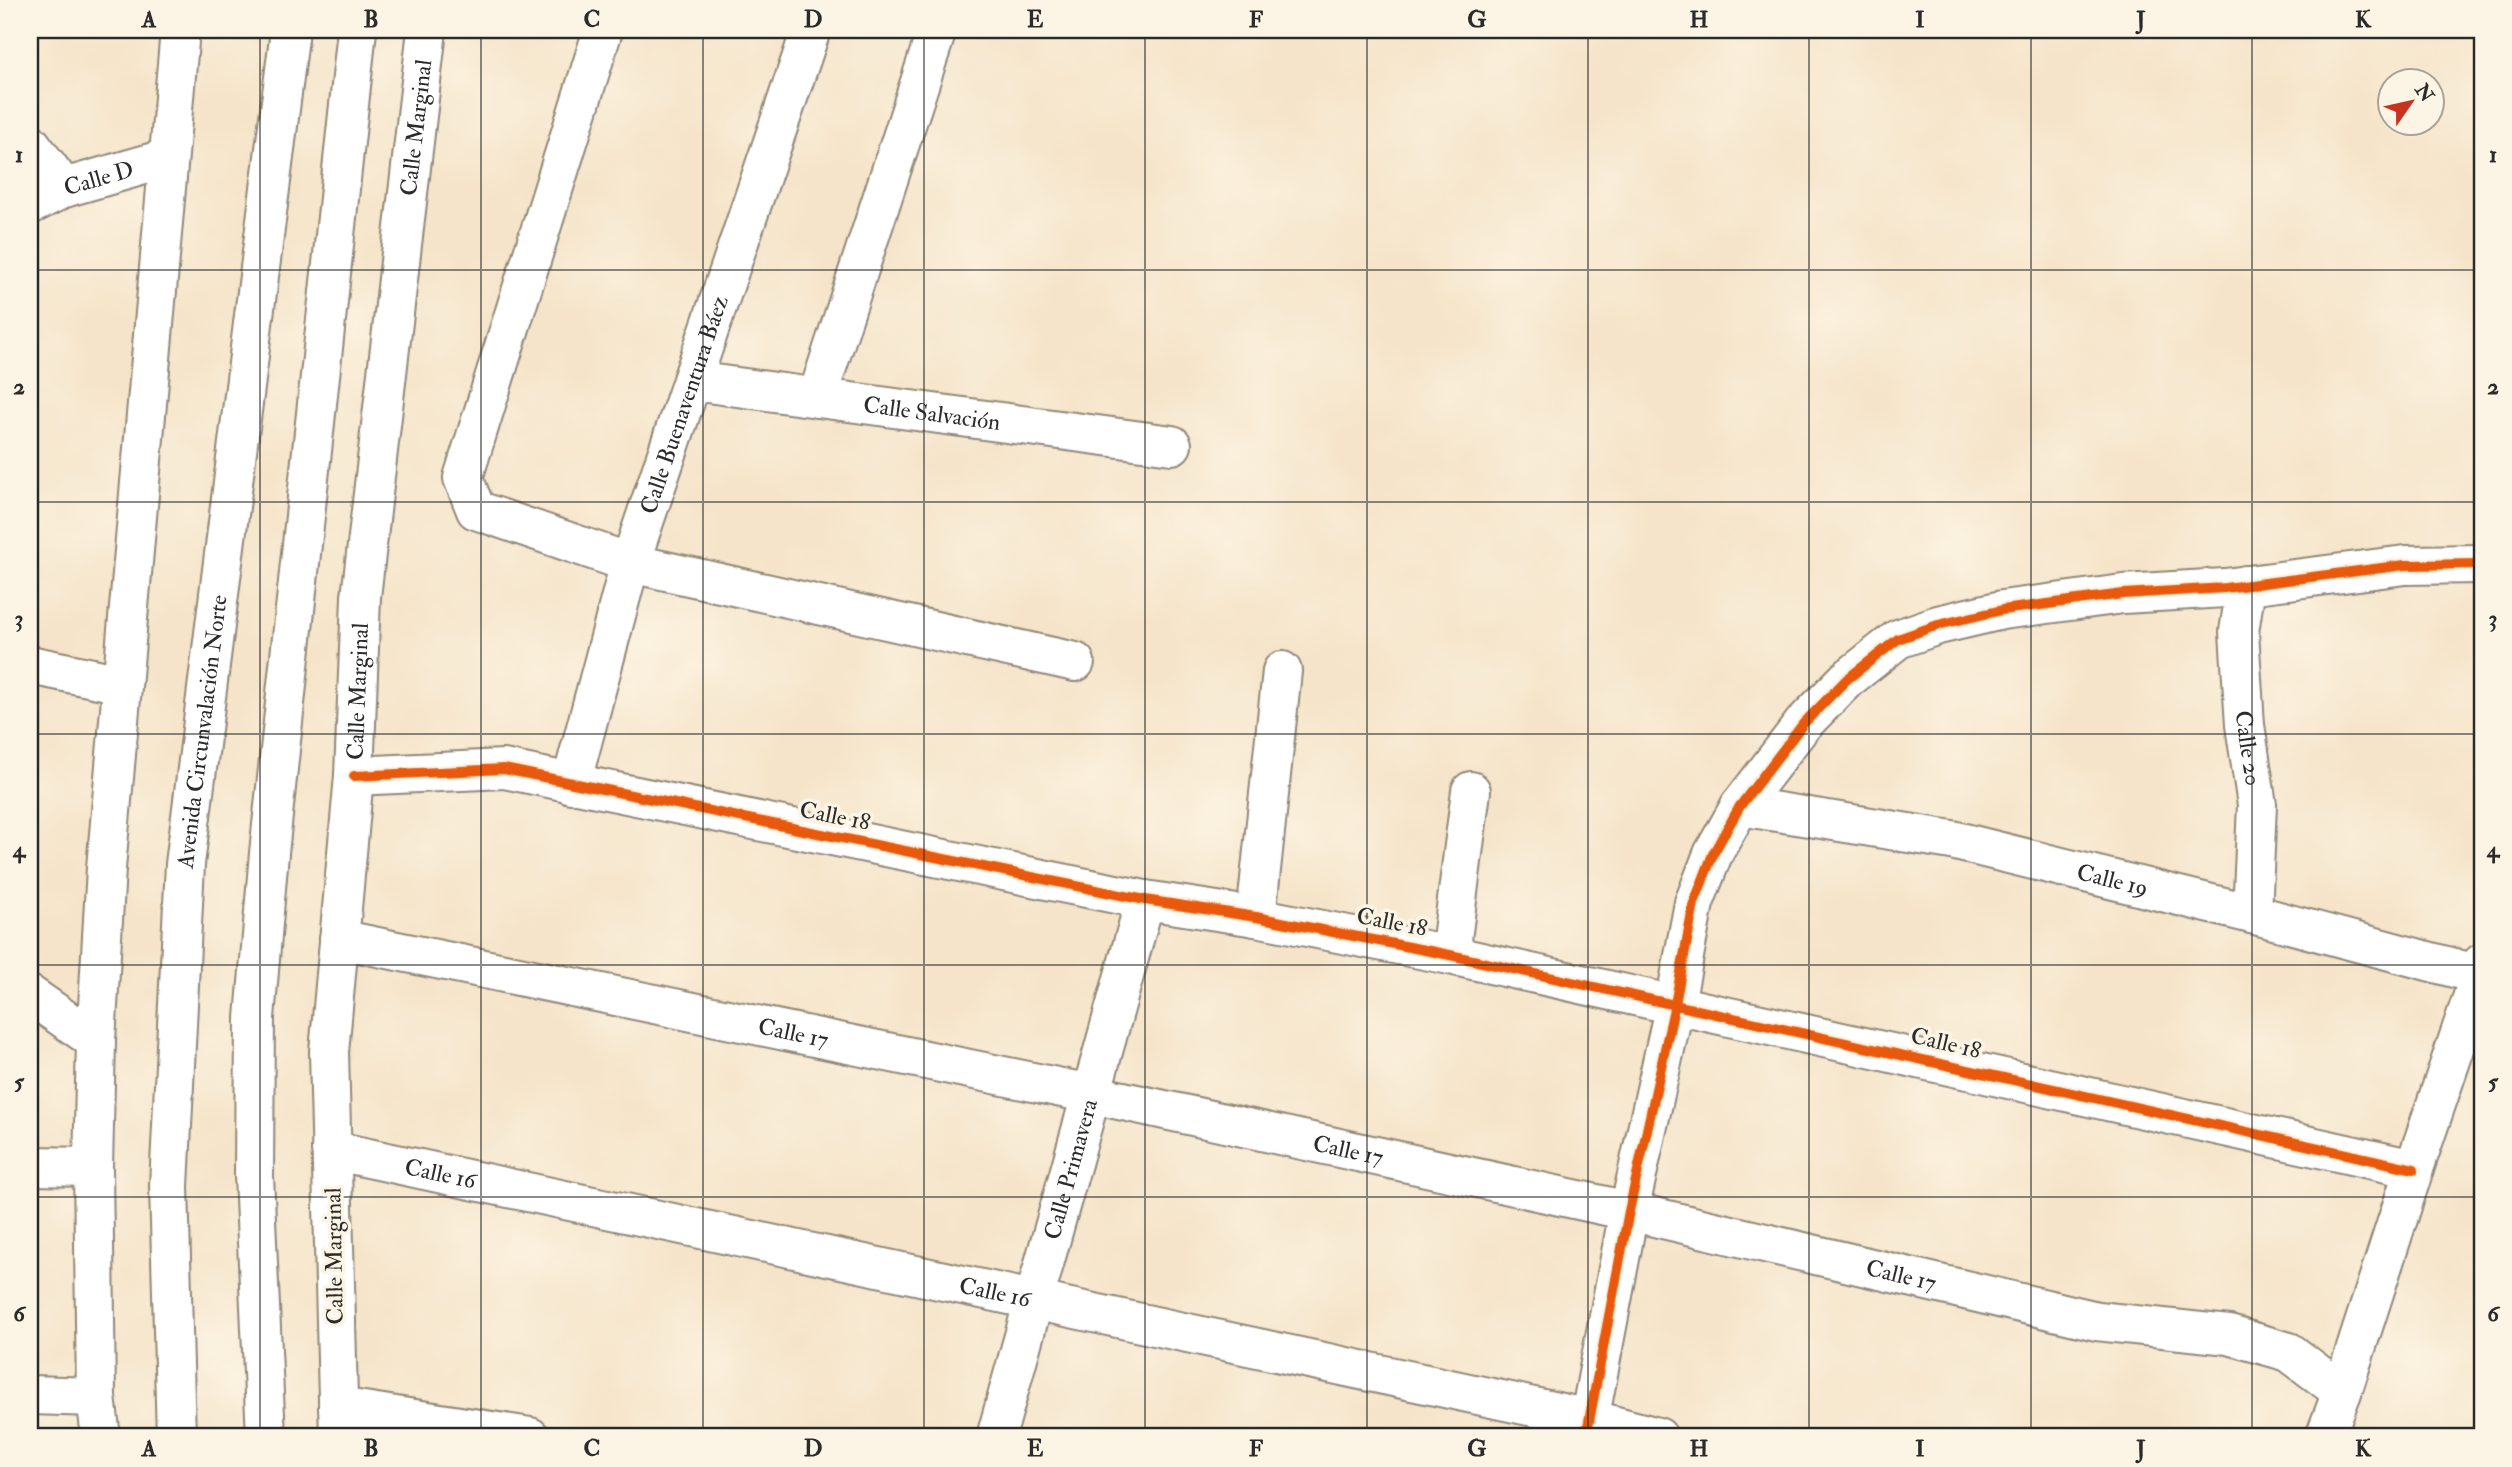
<svg xmlns="http://www.w3.org/2000/svg" width="2512" height="1467" font-family="'IM FELL Double Pica',serif">
<style>
.lines{fill:none;stroke-linecap:round;stroke-linejoin:round}
.minor-casing{stroke:#90887a;stroke-width:42}
.motorway-casing{stroke:#90887a;stroke-width:42}
.minor{stroke:#fff;stroke-width:38}
.motorway{stroke:#fff;stroke-width:38}
.cycleway-casing{stroke:#fcf5e5;stroke-width:15}
.cycleway{stroke:#e8590c;stroke-width:10}
.grid{fill:none;stroke:#2b2b2b;stroke-width:2;stroke-opacity:0.55}
.labels{text-anchor:middle;dominant-baseline:central;stroke-width:7;stroke-linejoin:round;paint-order:stroke}
.street-label{font-size:23px;fill:#2b2b2b;stroke:#fcf5e5}
.neatline{fill:none;stroke:#2b2b2b;stroke-width:2.5}
.grid-label{font-size:23px;text-anchor:middle;font-weight:bold;fill:#2b2b2b}
</style>
<rect width="100%" height="100%" fill="#fcf5e5"/>
<filter id="ink" filterUnits="userSpaceOnUse"><feTurbulence type="fractalNoise" baseFrequency=".0143" numOctaves="2"/><feDisplacementMap in="SourceGraphic" scale="14" xChannelSelector="R" yChannelSelector="G"/><feConvolveMatrix kernelMatrix="1 2 1 2 8 2 1 2 1" color-interpolation-filters="sRGB"/></filter>
<filter id="wash" filterUnits="userSpaceOnUse"><feTurbulence type="fractalNoise" baseFrequency=".00686" numOctaves="4" result="noise"/><feDisplacementMap in="SourceGraphic" scale="28" xChannelSelector="R" yChannelSelector="G"/><feGaussianBlur stdDeviation="1.57" result="paint"/><feColorMatrix in="noise" values="0 0 0 0 0 0 0 0 0 0 0 0 0 0 0 0 0 1.4 0 .05"/><feComposite in="paint" operator="in"/></filter>
<g filter="url(#wash)">
<rect width="100%" height="100%" fill="#f5e4c9"/>
</g>
<g filter="url(#ink)">
<g class="lines">
<!-- minor casing -->
<g class="minor-casing">
<g id="minor">
<path d="M 603,30 L 463,478 L 476,510 L 630,563 L 1075,662"/>
<path d="M 30,143 L 64,188"/>
<path id="s1" d="M 30,205 L 64,188 L 168,158"/>
<path id="s2" d="M 692,381 L 1172,445"/>
<path d="M 817,398 L 937,30"/>
<path id="s3" d="M 2246,585 L 2239,632 L 2245,725 L 2257,805 L 2252,914"/>
<path d="M 30,665 L 122,684"/>
<path d="M 354,776 L 504,769 L 1145,900 L 1256,917 L 1450,955 L 2414,1169"/>
<path id="s4" d="M 571,784 L 630,563 L 811,30"/>
<path id="s5" d="M 1740,806 L 1952,840 L 2252,914 L 2480,975"/>
<path d="M 1256,917 L 1282,671"/>
<path id="s6" d="M 339,939 L 1091,1094 L 1629,1211 L 2097,1321 L 2229,1335 L 2289,1352 L 2342,1392"/>
<path d="M 1450,955 L 1471,791"/>
<path d="M 30,995 L 96,1041"/>
<path id="s7" d="M 331,1150 L 1590,1419 L 1658,1437"/>
<path d="M 30,1166 L 93,1167"/>
<path d="M 30,1395 L 96,1397"/>
<path d="M 338,1407 L 530,1437"/>
<path d="M 101,1437 L 96,1397 L 93,1167 L 96,1041 L 106,868 L 180,30"/>
<path id="s8" d="M 339,1437 L 329,1052 L 354,776 L 361,597 L 427,30"/>
<path id="s9" d="M 996,1437 L 1145,900"/>
<path d="M 1586,1437 L 1629,1211 L 1675,1004 L 1694,903 L 1713,854 L 1740,806 L 1803,724 L 1846,680 L 1898,639 L 1938,625 L 2002,610 L 2123,594 L 2225,588 L 2405,565 L 2482,564"/>
<path d="M 2325,1437 L 2342,1392 L 2414,1169 L 2480,975 L 2482,963"/>
</g>
</g>
<!-- motorway casing -->
<g class="motorway-casing">
<g id="motorway">
<path id="s10" d="M 176,1437 L 169,1186 L 185,864 L 290,30"/>
<path d="M 266,1437 L 254,1176 L 255,1018 L 269,853 L 357,30"/>
</g>
</g>
<!-- minor -->
<use href="#minor" class="minor"/>
<!-- motorway -->
<use href="#motorway" class="motorway"/>
<!-- cycleway casing -->
<g class="cycleway-casing">
<path id="cycleway" d="M 354,776 L 504,769 L 1145,900 L 1256,917 L 1450,955 L 2414,1169
M 1586,1437 L 1629,1211 L 1675,1004 L 1694,903 L 1713,854 L 1740,806 L 1803,724 L 1846,680 L 1898,639 L 1938,625 L 2002,610 L 2123,594 L 2225,588 L 2405,565 L 2482,564"/>
</g>
<!-- cycleway -->
<use href="#cycleway" class="cycleway"/>
</g>
</g>
<!-- grid -->
<path class="grid" d="M 260,30 L 260,1437M 481,30 L 481,1437M 703,30 L 703,1437M 924,30 L 924,1437M 1145,30 L 1145,1437M 1367,30 L 1367,1437M 1588,30 L 1588,1437M 1809,30 L 1809,1437M 2031,30 L 2031,1437M 2252,30 L 2252,1437M 30,270 L 2482,270M 30,502 L 2482,502M 30,734 L 2482,734M 30,965 L 2482,965M 30,1197 L 2482,1197"/>
<g class="labels">
<!-- street labels -->
<g class="street-label">
<text stroke="none"><textPath href="#s8" startOffset="1314">Calle Marginal</textPath></text>
<text stroke="none"><textPath href="#s1" startOffset="74">Calle D</textPath></text>
<text stroke="none"><textPath href="#s4" startOffset="396">Calle Buenaventura Báez</textPath></text>
<text stroke="none"><textPath href="#s2" startOffset="242">Calle Salvación</textPath></text>
<text stroke="none"><textPath href="#s8" startOffset="747">Calle Marginal</textPath></text>
<text stroke="none"><textPath href="#s10" startOffset="707">Avenida Circunvalación Norte</textPath></text>
<text stroke="none"><textPath href="#s3" startOffset="164">Calle 20</textPath></text>
<text transform="translate(835 816) rotate(11)">Calle 18</text>
<text stroke="none"><textPath href="#s5" startOffset="380">Calle 19</textPath></text>
<text transform="translate(1392 922) rotate(11)">Calle 18</text>
<text stroke="none"><textPath href="#s6" startOffset="464">Calle 17</textPath></text>
<text transform="translate(1946 1043) rotate(13)">Calle 18</text>
<text stroke="none"><textPath href="#s6" startOffset="1031">Calle 17</textPath></text>
<text stroke="none"><textPath href="#s9" startOffset="278">Calle Primavera</textPath></text>
<text stroke="none"><textPath href="#s7" startOffset="112">Calle 16</textPath></text>
<text transform="translate(334 1256) rotate(-91)">Calle Marginal</text>
<text stroke="none"><textPath href="#s6" startOffset="1598">Calle 17</textPath></text>
<text stroke="none"><textPath href="#s7" startOffset="679">Calle 16</textPath></text>
</g>
</g>
<!-- margin -->
<rect width="2512" height="1467" fill="none" stroke="#fcf5e5" stroke-width="77"/>
<!-- north arrow -->
<g transform="translate(2411 102) rotate(56)"><circle r="33" fill="#fcf5e5" stroke="#a8a49b" stroke-width="2"/>
<path d="M0-5L12 26L0 18L-12 26Z" fill="#c8321e"/>
<text y="-10" font-size="19" font-weight="bold" text-anchor="middle" fill="#2b2b2b">N</text>
</g>
<rect x="38" y="38" width="2436" height="1390" class="neatline"/>
<g class="grid-label">
<text x="149" y="27">A</text>
<text x="371" y="27">B</text>
<text x="592" y="27">C</text>
<text x="813" y="27">D</text>
<text x="1035" y="27">E</text>
<text x="1256" y="27">F</text>
<text x="1477" y="27">G</text>
<text x="1699" y="27">H</text>
<text x="1920" y="27">I</text>
<text x="2141" y="27">J</text>
<text x="2363" y="27">K</text>
<text x="19" y="162">1</text>
<text x="2493" y="162">1</text>
<text x="19" y="394">2</text>
<text x="2493" y="394">2</text>
<text x="19" y="626">3</text>
<text x="2493" y="626">3</text>
<text x="19" y="857">4</text>
<text x="2493" y="857">4</text>
<text x="19" y="1089">5</text>
<text x="2493" y="1089">5</text>
<text x="19" y="1321">6</text>
<text x="2493" y="1321">6</text>
<text x="149" y="1456">A</text>
<text x="371" y="1456">B</text>
<text x="592" y="1456">C</text>
<text x="813" y="1456">D</text>
<text x="1035" y="1456">E</text>
<text x="1256" y="1456">F</text>
<text x="1477" y="1456">G</text>
<text x="1699" y="1456">H</text>
<text x="1920" y="1456">I</text>
<text x="2141" y="1456">J</text>
<text x="2363" y="1456">K</text>
</g>
</svg>
